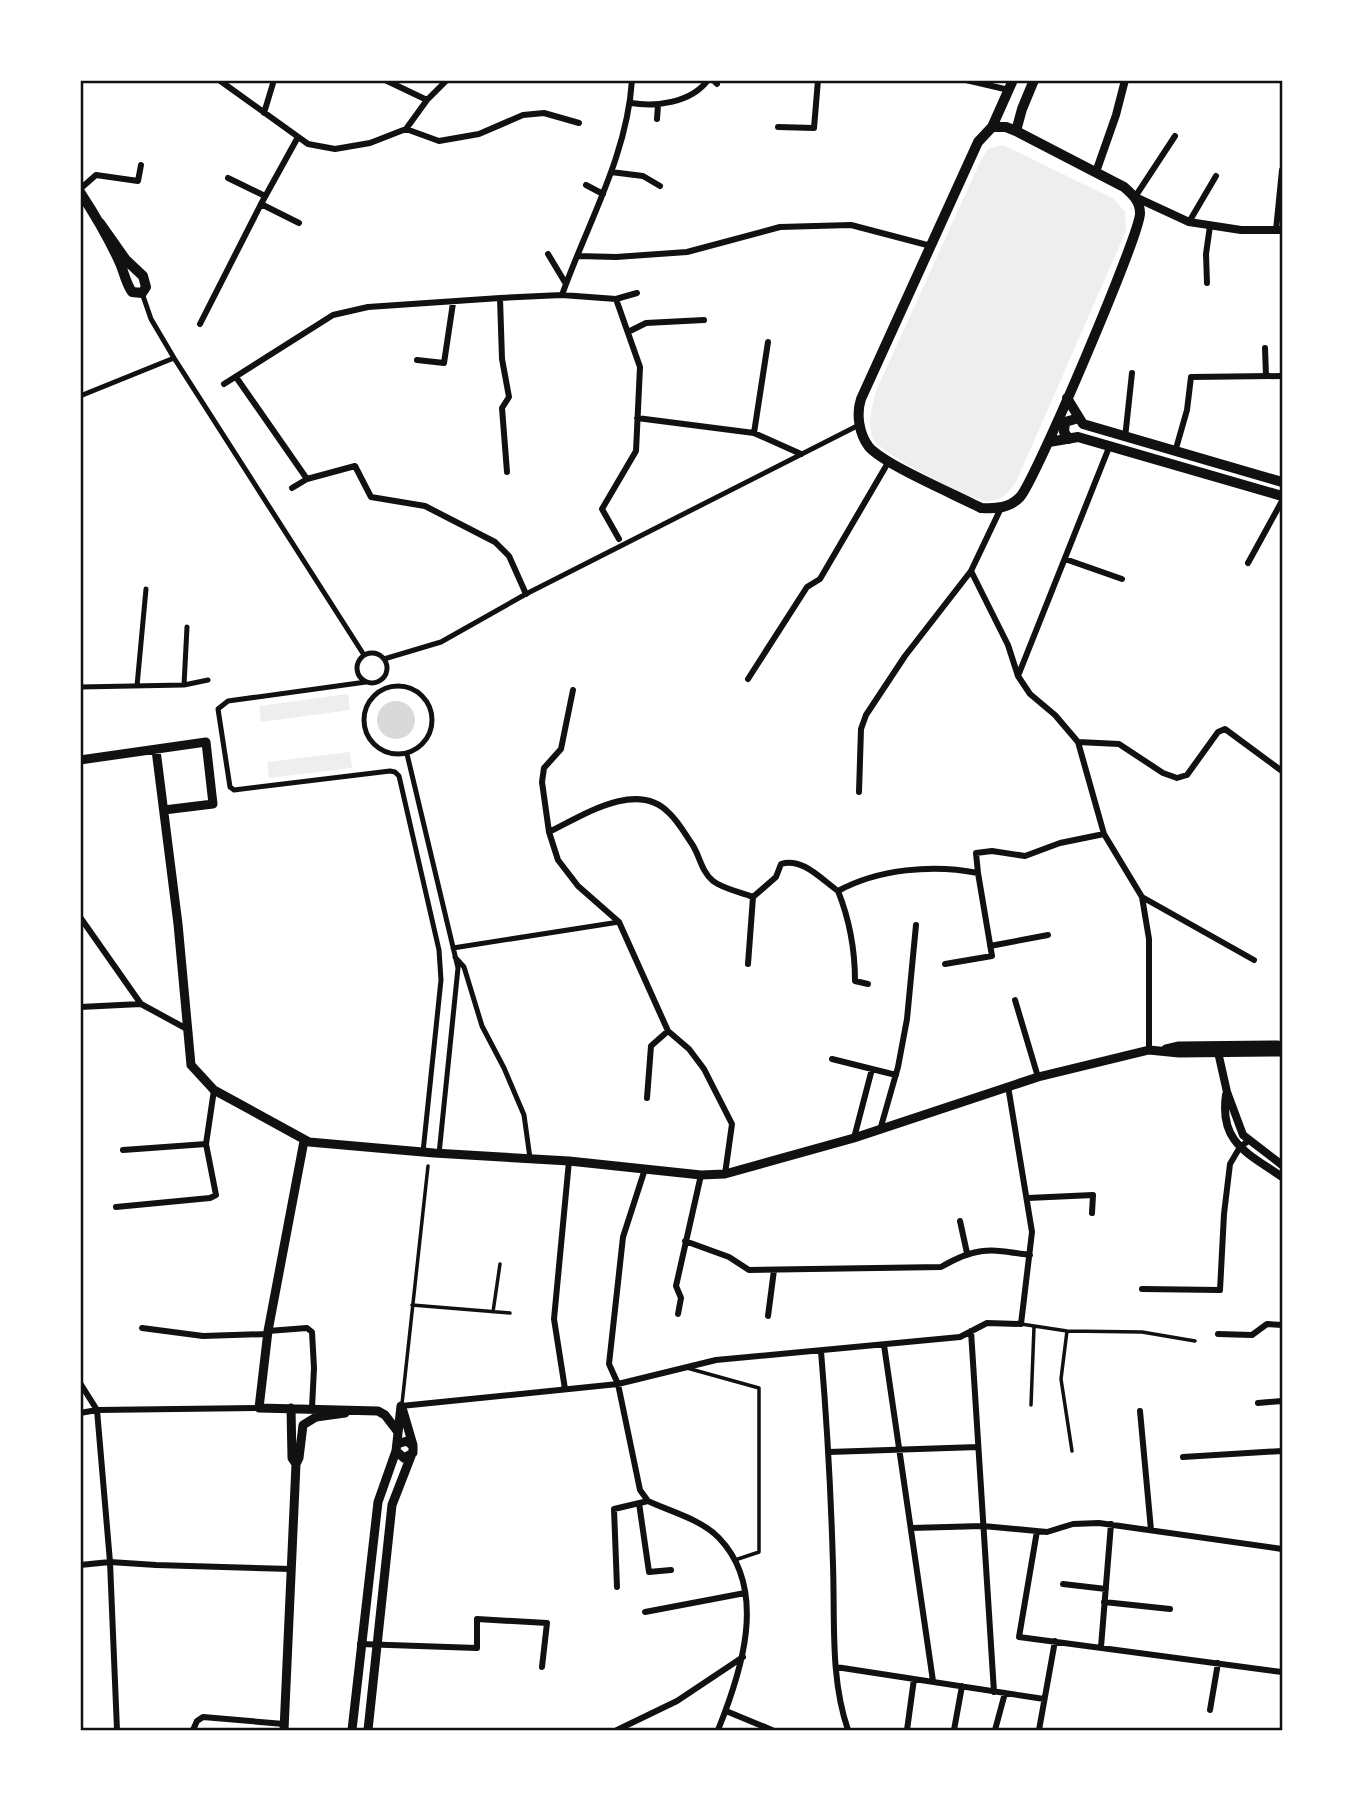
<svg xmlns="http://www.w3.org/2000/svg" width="1363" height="1811" font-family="'Space Grotesk',sans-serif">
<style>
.green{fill:#eee}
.water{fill:#d9d9d9}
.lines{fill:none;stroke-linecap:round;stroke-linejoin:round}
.service{stroke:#111;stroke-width:3.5}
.pedestrian{stroke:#111;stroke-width:5}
.minor{stroke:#111;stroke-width:6}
.tertiary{stroke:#111;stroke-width:8}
.secondary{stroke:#111;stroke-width:9}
.primary{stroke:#111;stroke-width:10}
.neatline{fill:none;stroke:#111;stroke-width:2.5}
</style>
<rect width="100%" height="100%" fill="#fff"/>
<!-- green -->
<path class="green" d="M 1003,145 L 1114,199 L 1125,212 L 1126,231 L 1016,482 C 1008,494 1001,501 986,501 C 969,500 881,454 873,439 C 867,425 872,405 876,391 L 981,160 L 988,149 Z
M 348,694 L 350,710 L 261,722 L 259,706 Z
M 350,752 L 352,768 L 269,778 L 267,762 Z"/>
<!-- water -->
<path class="water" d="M377 720a19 19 0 1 1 38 0a19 19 0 1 1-38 0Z"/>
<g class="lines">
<!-- service -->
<path class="service" d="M 412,1305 L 510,1313
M 493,1312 L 500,1264
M 1021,1324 L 1067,1331 L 1142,1332 L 1195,1341
M 1067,1331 L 1061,1379 L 1072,1451
M 687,1368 L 759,1388 L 759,1552 L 735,1560
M 402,1404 L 428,1166
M 1031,1405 L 1034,1327"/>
<!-- pedestrian -->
<path class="pedestrian" d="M 142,293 L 151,319 L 174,358 L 364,655
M 80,396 L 174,358
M357 668a15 15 0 1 1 30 0a15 15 0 1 1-30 0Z
M 384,659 L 441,642 L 526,594 L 859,425
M 366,682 L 228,701 L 218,709 L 230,787 L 234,790 L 390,771 L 395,772 L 399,776 L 439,950 L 441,980 L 423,1152
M 184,685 L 187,627
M364 720a34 34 0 1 1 68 0a34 34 0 1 1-68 0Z
M 137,686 L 146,589
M 80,687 L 184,685 L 208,680
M 407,754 L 458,968 L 439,1154
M 453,948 L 619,922
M 455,957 L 464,967 L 482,1026 L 504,1068 L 524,1115 L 530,1158"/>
<!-- minor -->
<path class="minor" d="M 219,80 L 308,144 L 335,149 L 370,143 L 406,129 L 427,100 L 447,80
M 385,80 L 427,100
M 713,80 L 717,84
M 966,80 L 1009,90
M 631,103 C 656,107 691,103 708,80
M 264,113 L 274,80
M 657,119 L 658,105
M 778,127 L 814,128 L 818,80
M 406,129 L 439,141 L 479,134 L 523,115 L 544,113 L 579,123
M 611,172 L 643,176 L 660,186
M 228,178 L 265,196
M 586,185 L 603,194
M 80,189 L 96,175 L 138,181 L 141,165
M 1135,197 L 1175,136
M 261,204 L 299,223
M 1189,222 L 1216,176
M 1276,230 L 1282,170
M 548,254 L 566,284
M 578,256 L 616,257 L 687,252 L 780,227 L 851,225 L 931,246
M 1207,283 L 1206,254 L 1210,226
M 562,295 C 587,224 627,157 632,80
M 500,298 L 502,359 L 509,397 L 502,408 L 507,472
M 616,299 L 637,293
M 200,324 L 261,204 L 298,137
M 628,332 L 646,323 L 704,320
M 1265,348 L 1266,376
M 417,360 L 444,363 L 453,303
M 236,377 L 307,479
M 224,384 L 333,315 L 368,307 L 500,298 L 562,295 L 616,299 L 640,367 L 636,451 L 602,509 L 619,539
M 637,418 L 754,433 L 801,454
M 754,433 L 768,342
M 1125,438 L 1132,373
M 1175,452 L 1187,410 L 1191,377 L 1282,376
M 292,488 L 307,479 L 355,466 L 371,497 L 425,506 L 495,542 L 509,556 L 526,594
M 1001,508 L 971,571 L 1008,645 L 1018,676 L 1030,694 L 1055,715 L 1078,742 L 1104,834 L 1142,897 L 1149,939 L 1149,1050
M 1065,559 L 1122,579
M 1248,563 L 1282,501
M 1018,676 L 1110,445
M 748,679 L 807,587 L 820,579 L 889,461
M 573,690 L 561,749 L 544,768 L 542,782 L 549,832 L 558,860 L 578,886 L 619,922 L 668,1031 L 689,1049 L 704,1069 L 732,1124 L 725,1174
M 1078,742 L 1119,744 L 1163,773 L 1177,778 L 1187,775 L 1218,732 L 1225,729 L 1282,771
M 859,792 L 861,729 L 866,715 L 905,656 L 971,571
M 549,832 C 582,816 637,779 669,813 C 678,821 685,834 692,844 C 700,856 701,871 713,881 C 723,889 741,892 753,897
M 838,891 C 878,869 933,864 978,873 L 976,853 L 992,851 L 1025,856 L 1060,843 L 1104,834
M 838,891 C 850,921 855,949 855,981 L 868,984
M 753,897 L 776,877 L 781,864 C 802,857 821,879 838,891
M 1142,897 L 1254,960
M 80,917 L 141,1004 L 187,1029
M 990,946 L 1048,935
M 748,964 L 753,897
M 945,964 L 992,956 L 978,873
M 1015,1000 L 1038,1077
M 80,1007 L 141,1004
M 832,1059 L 896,1075
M 647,1098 L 651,1046 L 668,1031
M 80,1122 L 80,1140
M 880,1130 L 898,1067 L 907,1019 L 916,925
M 854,1138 L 872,1069
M 123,1150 L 206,1144
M 645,1169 L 623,1237 L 609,1364 L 618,1384 L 640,1490 L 648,1501 C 671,1512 701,1519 719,1538 C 769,1590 741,1673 718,1730
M 1028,1198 L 1093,1195 L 1092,1213
M 116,1207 L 210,1198 L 216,1195 L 206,1144 L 214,1090
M 960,1221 L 967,1253
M 685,1241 L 729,1257 L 749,1270 L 941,1267 C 977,1246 990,1249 1030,1255
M 1142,1289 L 1220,1290 L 1224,1214 L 1230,1164 L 1240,1147 L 1248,1141
M 678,1314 L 681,1298 L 676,1286 L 701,1175
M 768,1316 L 774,1270
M 142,1328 L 203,1336 L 268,1334
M 268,1331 L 307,1328 L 312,1332 L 314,1368 L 312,1408
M 971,1331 L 994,1692
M 1218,1334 L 1252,1335 L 1267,1324 L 1282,1325
M 884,1345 L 933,1681
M 821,1351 C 827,1423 831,1494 833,1565 C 835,1620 830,1678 848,1730
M 80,1383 L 97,1410 L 110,1562 L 117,1730
M 565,1389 L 554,1319 L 569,1161
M 1258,1403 L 1282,1401
M 401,1406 L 618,1384 L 716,1360 L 960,1337 L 987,1323 L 1021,1324 L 1032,1232 L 1008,1086
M 1140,1411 L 1151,1530
M 80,1413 L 97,1410 L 259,1408
M 829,1452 L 978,1447
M 1183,1457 L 1282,1451
M 639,1503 L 649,1572 L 671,1570
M 911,1528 L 983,1526 L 1047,1532 L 1073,1524 L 1099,1523 L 1282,1549
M 1037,1531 L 1019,1637 L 1282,1672
M 80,1565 L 110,1562 L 156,1565 L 291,1569
M 1063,1584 L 1106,1589
M 617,1587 L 614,1509 L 648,1501
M 1104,1602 L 1170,1609
M 645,1612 L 745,1593
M 360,1644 L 477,1648 L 477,1619 L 547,1623 L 542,1667
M 1101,1647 L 1111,1524
M 836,1667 L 1044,1699
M 1210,1710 L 1218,1663
M 726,1711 L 772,1730
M 193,1730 L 197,1721 L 203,1717 L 284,1724
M 617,1730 L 677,1701 L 743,1657
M 907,1730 L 914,1679
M 954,1730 L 962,1686
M 995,1730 L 1005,1693
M 1039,1730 L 1055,1641"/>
<!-- tertiary -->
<path class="tertiary" d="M 1096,172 L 1116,115 L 1125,80
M 1135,197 L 1189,222 L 1241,230 L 1282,230
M 1218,1052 L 1227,1092 L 1243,1135 L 1282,1165
M 1226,1095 C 1219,1143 1248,1153 1282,1177"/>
<!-- secondary -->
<path class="secondary" d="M 156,750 L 178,924 L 191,1065 L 214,1090 L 309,1142 L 434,1153 L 569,1161 L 701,1175 L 725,1174 L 854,1138 L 1038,1077 L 1149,1050 L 1179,1053 L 1282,1052
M 80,760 L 206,742 L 213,804 L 164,810
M 1166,1049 L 1179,1046 L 1278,1045 L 1282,1047
M 304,1141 L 268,1331 L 259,1408 L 378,1411 L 385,1415 L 398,1432
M 291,1408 L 292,1458 L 296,1464
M 403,1411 L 413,1445
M 397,1444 L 407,1441 L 413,1446 L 413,1453 L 404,1458 L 396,1451 L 401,1406
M 284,1730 L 296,1464 L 299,1458 L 303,1425 L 316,1417 L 345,1413
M 352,1730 L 378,1502 L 396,1451
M 368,1730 L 392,1505 L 411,1456"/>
<!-- primary -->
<path class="primary" d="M 992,127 L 1006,127 L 1016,131 L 1124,187 C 1132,194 1140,201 1140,213 C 1141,232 1035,481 1020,497 C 1010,508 996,509 981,508 C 956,495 885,465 869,447 C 859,434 856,414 861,399 L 978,142 Z
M 992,127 L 1013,80
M 1016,131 L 1022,109 L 1034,80
M 80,192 C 95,215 108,237 119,261 C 124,271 125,282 132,292 L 142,293 L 146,287 L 143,276 L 126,260 L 100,223
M 1067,398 L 1083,424 L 1282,482
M 1069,439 L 1064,432 L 1065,422 L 1079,418
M 1049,442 L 1078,437 L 1282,496"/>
</g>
<!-- border -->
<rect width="1363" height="1811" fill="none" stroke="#ffffff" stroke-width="164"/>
<rect x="82" y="82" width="1199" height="1647" class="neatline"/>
</svg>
